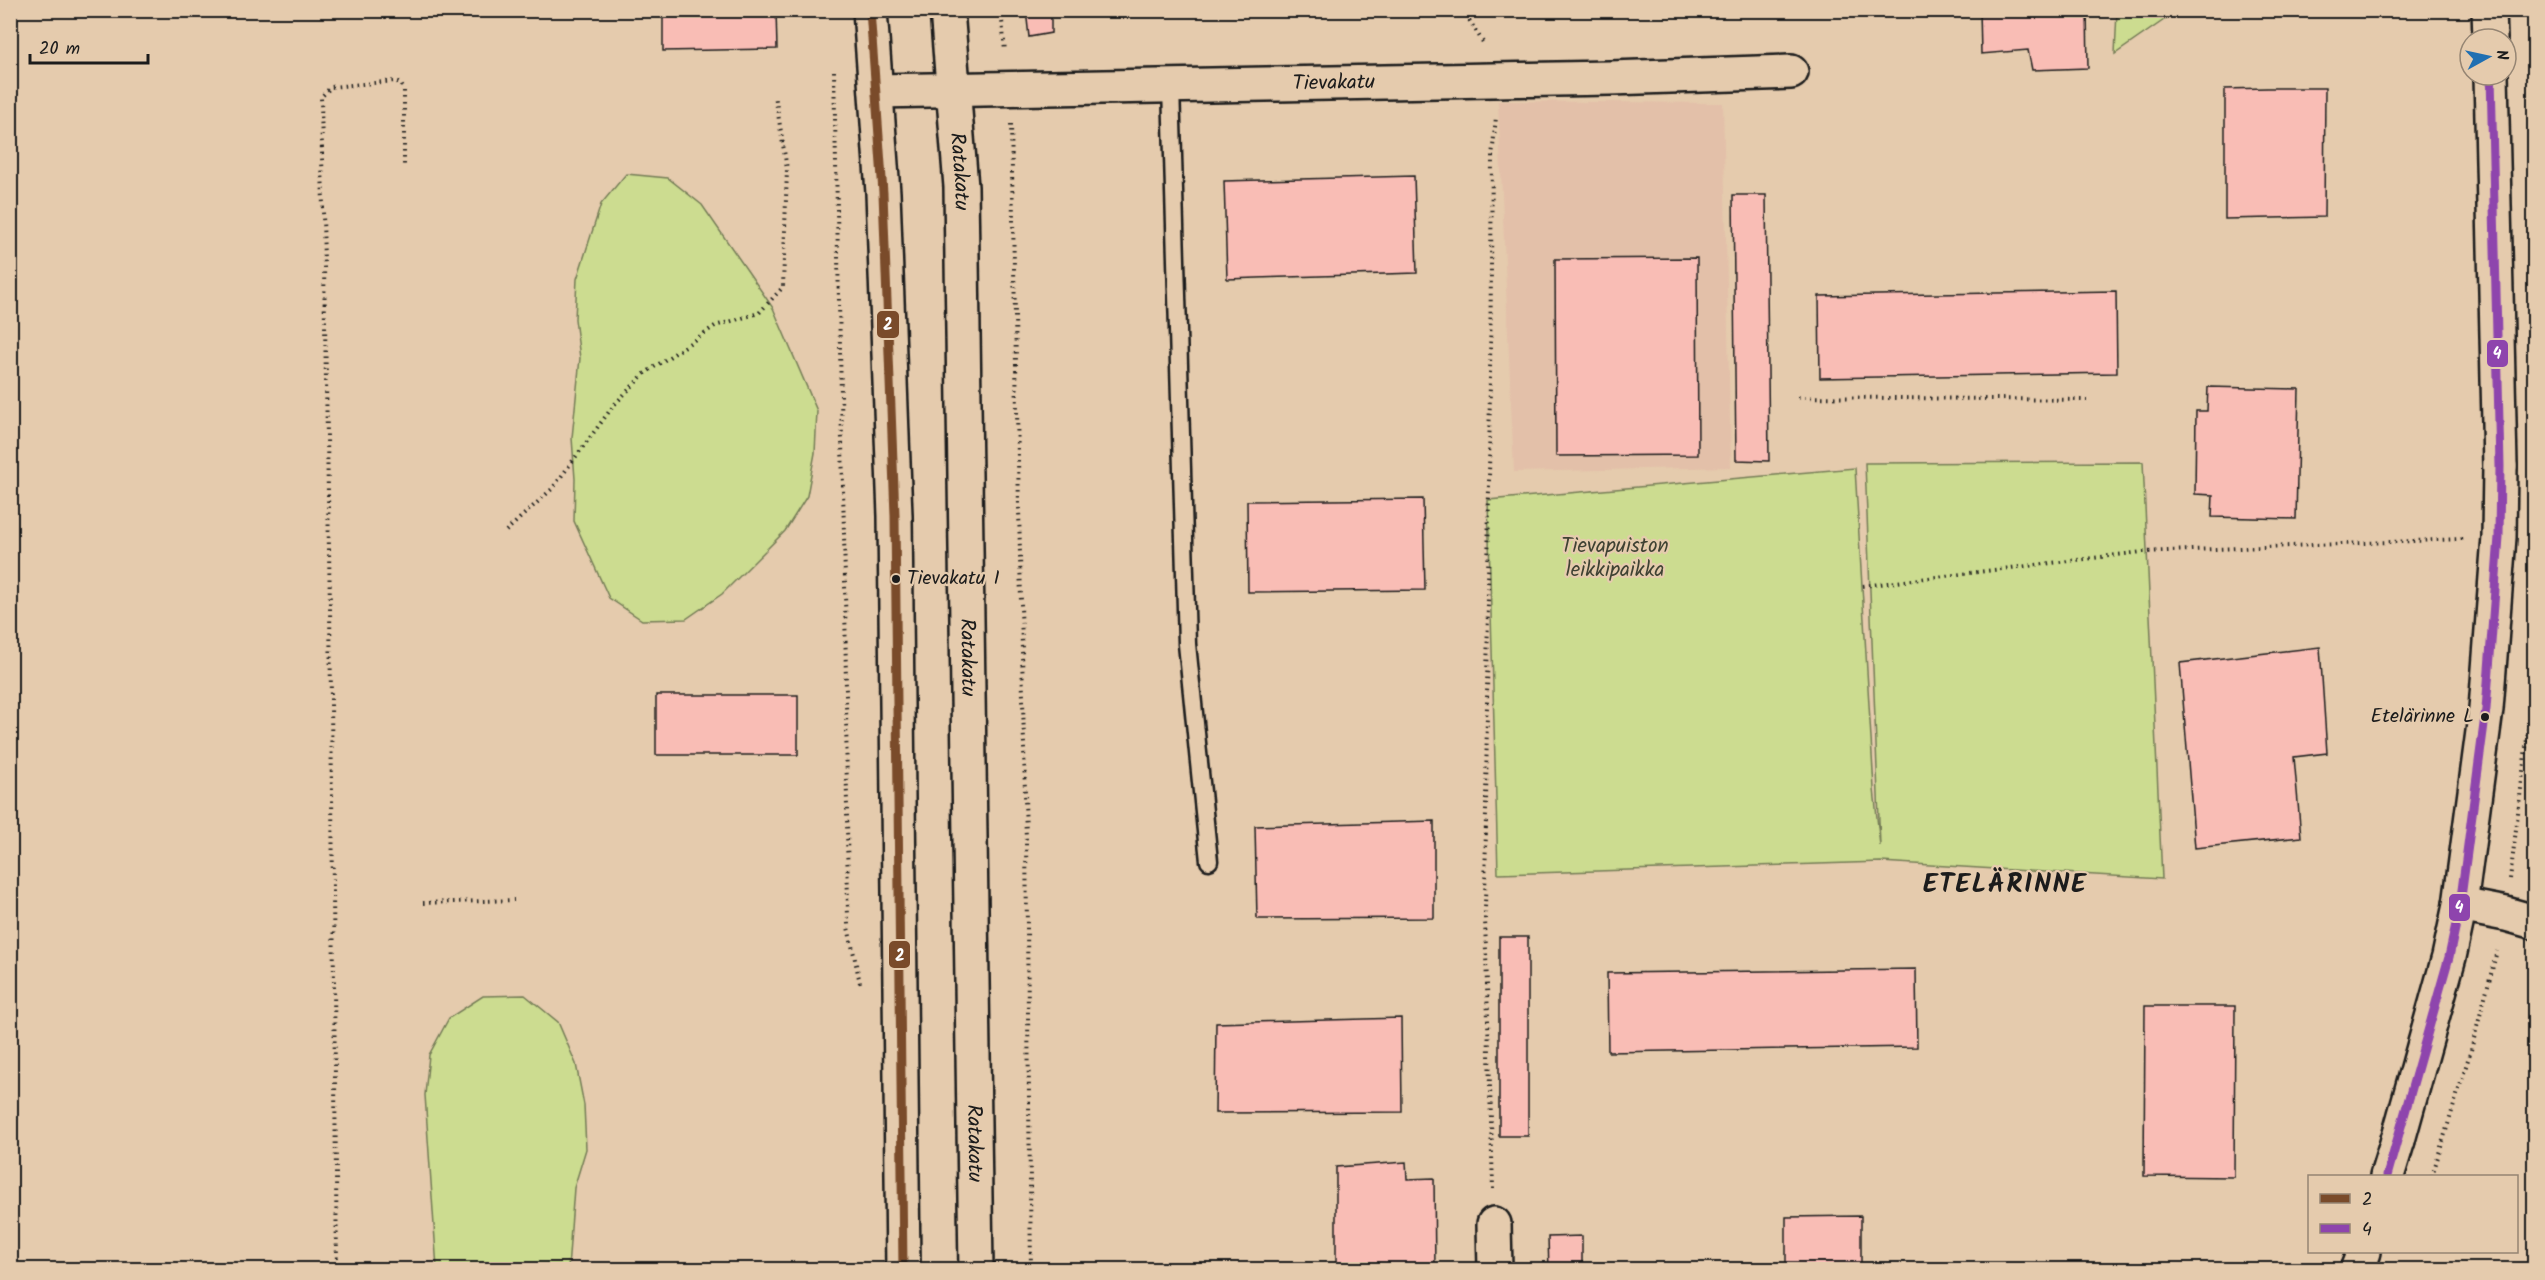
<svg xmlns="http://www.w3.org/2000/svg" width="2545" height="1280" font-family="Kalam,sans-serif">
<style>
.built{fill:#e3c0a9}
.green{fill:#ccdc90;stroke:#747c56;stroke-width:1.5}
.building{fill:#f9bdb5;stroke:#1c1c1c;stroke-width:1.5}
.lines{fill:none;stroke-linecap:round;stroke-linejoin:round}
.service-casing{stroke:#1c1c1c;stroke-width:21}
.minor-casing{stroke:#1c1c1c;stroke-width:38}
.tertiary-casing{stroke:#1c1c1c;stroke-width:38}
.secondary-casing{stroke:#1c1c1c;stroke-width:38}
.path{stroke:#1c1c1c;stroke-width:4;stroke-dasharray:1.5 4.5;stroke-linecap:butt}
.service{stroke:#e5cbad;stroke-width:16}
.minor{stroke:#e5cbad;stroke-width:33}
.tertiary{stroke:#e5cbad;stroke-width:33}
.secondary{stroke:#e5cbad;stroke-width:33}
.bus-1-casing{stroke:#e5cbad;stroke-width:14}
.bus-2-casing{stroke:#e5cbad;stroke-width:14}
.bus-1{stroke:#7a4b2a;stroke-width:9}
.bus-2{stroke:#8e44ad;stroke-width:9}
.bus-dot{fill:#1c1c1c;stroke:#e5cbad;stroke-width:2}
.labels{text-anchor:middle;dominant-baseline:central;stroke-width:4.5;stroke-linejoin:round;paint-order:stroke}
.bus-label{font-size:20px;fill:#1c1c1c;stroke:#e5cbad;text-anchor:start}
.street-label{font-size:21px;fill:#1c1c1c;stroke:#e5cbad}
.park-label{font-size:21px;fill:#3f4233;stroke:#e5cbad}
.district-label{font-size:27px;font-weight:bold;letter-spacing:1.5px;fill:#1c1c1c;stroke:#e5cbad}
.line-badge{stroke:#e5cbad;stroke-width:2}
.badge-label{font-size:16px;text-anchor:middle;font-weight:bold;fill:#fff}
</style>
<rect width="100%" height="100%" fill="#e5cbad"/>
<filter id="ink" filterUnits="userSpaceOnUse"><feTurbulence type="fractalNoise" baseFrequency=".0167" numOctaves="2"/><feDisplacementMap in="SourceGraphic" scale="12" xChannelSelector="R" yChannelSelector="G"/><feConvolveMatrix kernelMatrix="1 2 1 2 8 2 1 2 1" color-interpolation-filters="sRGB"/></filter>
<g filter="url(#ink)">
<!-- built -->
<path class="built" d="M 1498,101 L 1723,103 L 1731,467 L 1514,472 Z"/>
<!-- green -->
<path class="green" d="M 2117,11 L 2117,10 L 2177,11 L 2115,54 Z
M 626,174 L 668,178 L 702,205 L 773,308 L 817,411 L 815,453 L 807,496 L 785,531 L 722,594 L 686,619 L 642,620 L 609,598 L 574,521 L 575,479 L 572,438 L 580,358 L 575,319 L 577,279 L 601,204 Z
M 2143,462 L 2162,879 L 1881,862 L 1498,874 L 1488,500 L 1855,468 L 1874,789 L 1880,846 L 1865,463 Z
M 525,995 L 558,1022 L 576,1064 L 584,1105 L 586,1149 L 574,1188 L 568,1269 L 437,1269 L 425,1095 L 429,1055 L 449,1018 L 483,996 Z"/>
<!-- building -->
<path class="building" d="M 663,10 L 776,10 L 777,49 L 663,51 Z
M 1026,10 L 1051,10 L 1051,33 L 1029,37 Z
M 1980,10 L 2087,10 L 2088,68 L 2032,70 L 2028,50 L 1981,54 Z
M 2267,88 L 2325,88 L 2324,217 L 2225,219 L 2225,89 Z
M 1414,176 L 1417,273 L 1227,279 L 1224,181 Z
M 1733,195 L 1766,195 L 1769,461 L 1736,460 Z
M 1697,258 L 1698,455 L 1556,456 L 1555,259 Z
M 2116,291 L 2117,373 L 1820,378 L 1819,296 Z
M 2208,387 L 2299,389 L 2296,519 L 2212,517 L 2213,495 L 2195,494 L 2196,411 L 2207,411 Z
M 1423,499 L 1425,590 L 1248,592 L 1247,501 Z
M 2320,647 L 2327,753 L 2294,757 L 2301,837 L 2195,848 L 2180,663 Z
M 656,695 L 798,695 L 798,755 L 656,755 Z
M 1434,821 L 1434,918 L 1257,919 L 1255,826 Z
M 1499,937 L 1528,937 L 1528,1136 L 1499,1136 Z
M 1916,969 L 1917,1047 L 1608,1052 L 1607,973 Z
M 2145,1006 L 2235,1006 L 2234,1177 L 2144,1176 Z
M 1401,1018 L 1402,1112 L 1215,1113 L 1216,1023 Z
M 1406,1162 L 1407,1179 L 1434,1178 L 1435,1270 L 1336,1270 L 1336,1167 Z
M 1861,1216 L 1861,1270 L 1786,1270 L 1786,1217 Z
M 1582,1236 L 1582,1270 L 1549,1270 L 1548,1237 Z"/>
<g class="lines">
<!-- service casing -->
<g class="service-casing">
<path id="service" d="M 1171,86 L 1187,644 L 1209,861"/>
</g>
<!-- minor casing -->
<g class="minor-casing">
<g id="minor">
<path id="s1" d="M 876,91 L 1610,78 L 1791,72"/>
<path d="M 2460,905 L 2506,914 L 2534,922"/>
<path d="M 2398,1140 L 2449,957 L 2460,905 L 2486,709 L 2499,537 L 2500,466"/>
<path d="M 1494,1224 L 1495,1270"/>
</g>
</g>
<!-- tertiary casing -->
<g class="tertiary-casing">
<path id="tertiary" d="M 2489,10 L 2490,39
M 2491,75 L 2500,466
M 2387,1176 L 2398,1140
M 2357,1270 L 2364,1252"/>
</g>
<!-- secondary casing -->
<g class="secondary-casing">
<g id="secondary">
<path d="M 870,10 L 883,193 L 895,516 L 903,1270"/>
<path id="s2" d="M 947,10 L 961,187 L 976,1270"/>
</g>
</g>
<!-- path -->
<path class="path" d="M 1001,10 L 1005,51
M 1463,10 L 1484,44
M 834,71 L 845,580 L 848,927 L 860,983
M 1011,124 L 1026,842 L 1031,1270
M 1798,397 L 2087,400
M 506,531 L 552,489 L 614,405 L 644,374 L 715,326 L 759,313 L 783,287 L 787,169 L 775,95
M 1863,586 L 2142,552 L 2463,539
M 2510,879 L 2529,722 L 2531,647
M 423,903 L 514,900
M 2432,1176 L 2471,1050 L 2497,951
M 1493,1189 L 1485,918 L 1492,157 L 1496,117
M 337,1270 L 330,607 L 321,97 L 331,87 L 395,81 L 401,84 L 404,90 L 404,165"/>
<!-- service -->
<use href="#service" class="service"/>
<!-- minor -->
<use href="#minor" class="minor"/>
<!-- tertiary -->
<use href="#tertiary" class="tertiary"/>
<!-- secondary -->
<use href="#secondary" class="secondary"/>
<!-- bus-1 casing -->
<g class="bus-1-casing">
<path id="bus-1" d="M 870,10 L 883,193 L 895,516 L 903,1270"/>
</g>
<!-- bus-2 casing -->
<g class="bus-2-casing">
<path id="bus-2" d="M 2387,1176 L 2449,957 L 2460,905 L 2486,709 L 2499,537 L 2500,466 L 2491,75"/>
</g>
<!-- bus-1 -->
<use href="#bus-1" class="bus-1"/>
<!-- bus-2 -->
<use href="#bus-2" class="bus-2"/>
</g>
</g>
<!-- markers -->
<g class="bus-dot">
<circle cx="896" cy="579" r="5"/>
<circle cx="2485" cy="717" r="5"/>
</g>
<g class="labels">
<!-- bus labels -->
<g class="bus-label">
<text x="907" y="579">Tievakatu I</text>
<text x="2474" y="717" text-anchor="end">Etelärinne L</text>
</g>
<!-- street labels -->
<g class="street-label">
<text stroke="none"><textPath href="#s1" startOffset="458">Tievakatu</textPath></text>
<text stroke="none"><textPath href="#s2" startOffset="162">Ratakatu</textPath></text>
<text stroke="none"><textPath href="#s2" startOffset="648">Ratakatu</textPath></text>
<text stroke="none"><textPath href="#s2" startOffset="1134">Ratakatu</textPath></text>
</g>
<!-- park labels -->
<g class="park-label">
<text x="1615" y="546">Tievapuiston<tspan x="1615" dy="24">leikkipaikka</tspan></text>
</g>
<!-- district labels -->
<g class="district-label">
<text x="2005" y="884">ETELÄRINNE</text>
</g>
</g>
<g class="line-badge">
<rect x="876" y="310" width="24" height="29" rx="6" fill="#7a4b2a"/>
<rect x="2486" y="339" width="23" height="29" rx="6" fill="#8e44ad"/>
<rect x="2448" y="893" width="23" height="29" rx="6" fill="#8e44ad"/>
<rect x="888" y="940" width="23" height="29" rx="6" fill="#7a4b2a"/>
</g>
<g class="badge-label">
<text x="888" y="330">2</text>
<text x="2497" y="359">4</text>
<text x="2459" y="913">4</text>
<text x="900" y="961">2</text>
</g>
<!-- margin -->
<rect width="2545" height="1280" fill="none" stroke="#e5cbad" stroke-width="36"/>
<rect x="18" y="18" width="2509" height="1244" fill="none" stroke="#1c1c1c" stroke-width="2" filter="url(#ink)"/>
<!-- legend -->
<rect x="2308" y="1175" width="210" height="78" fill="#e5cbad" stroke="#958573" stroke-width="1.5"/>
<rect x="2320" y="1194" width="30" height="9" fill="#7a4b2a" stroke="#958573" stroke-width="1.5"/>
<text x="2362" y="1205" font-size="18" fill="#1c1c1c">2</text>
<rect x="2320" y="1224" width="30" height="9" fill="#8e44ad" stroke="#958573" stroke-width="1.5"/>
<text x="2362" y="1235" font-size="18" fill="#1c1c1c">4</text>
<!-- north arrow -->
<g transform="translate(2488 57) rotate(82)"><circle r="28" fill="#e5cbad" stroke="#958573" stroke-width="1.5"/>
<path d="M0-4.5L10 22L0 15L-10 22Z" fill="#1f6fb2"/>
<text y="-9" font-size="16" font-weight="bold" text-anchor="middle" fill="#1c1c1c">N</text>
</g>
<!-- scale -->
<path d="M30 54v9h118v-9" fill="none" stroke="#1c1c1c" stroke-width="3"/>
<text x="39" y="54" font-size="18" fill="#1c1c1c" stroke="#e5cbad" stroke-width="4.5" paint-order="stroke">20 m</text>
</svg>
